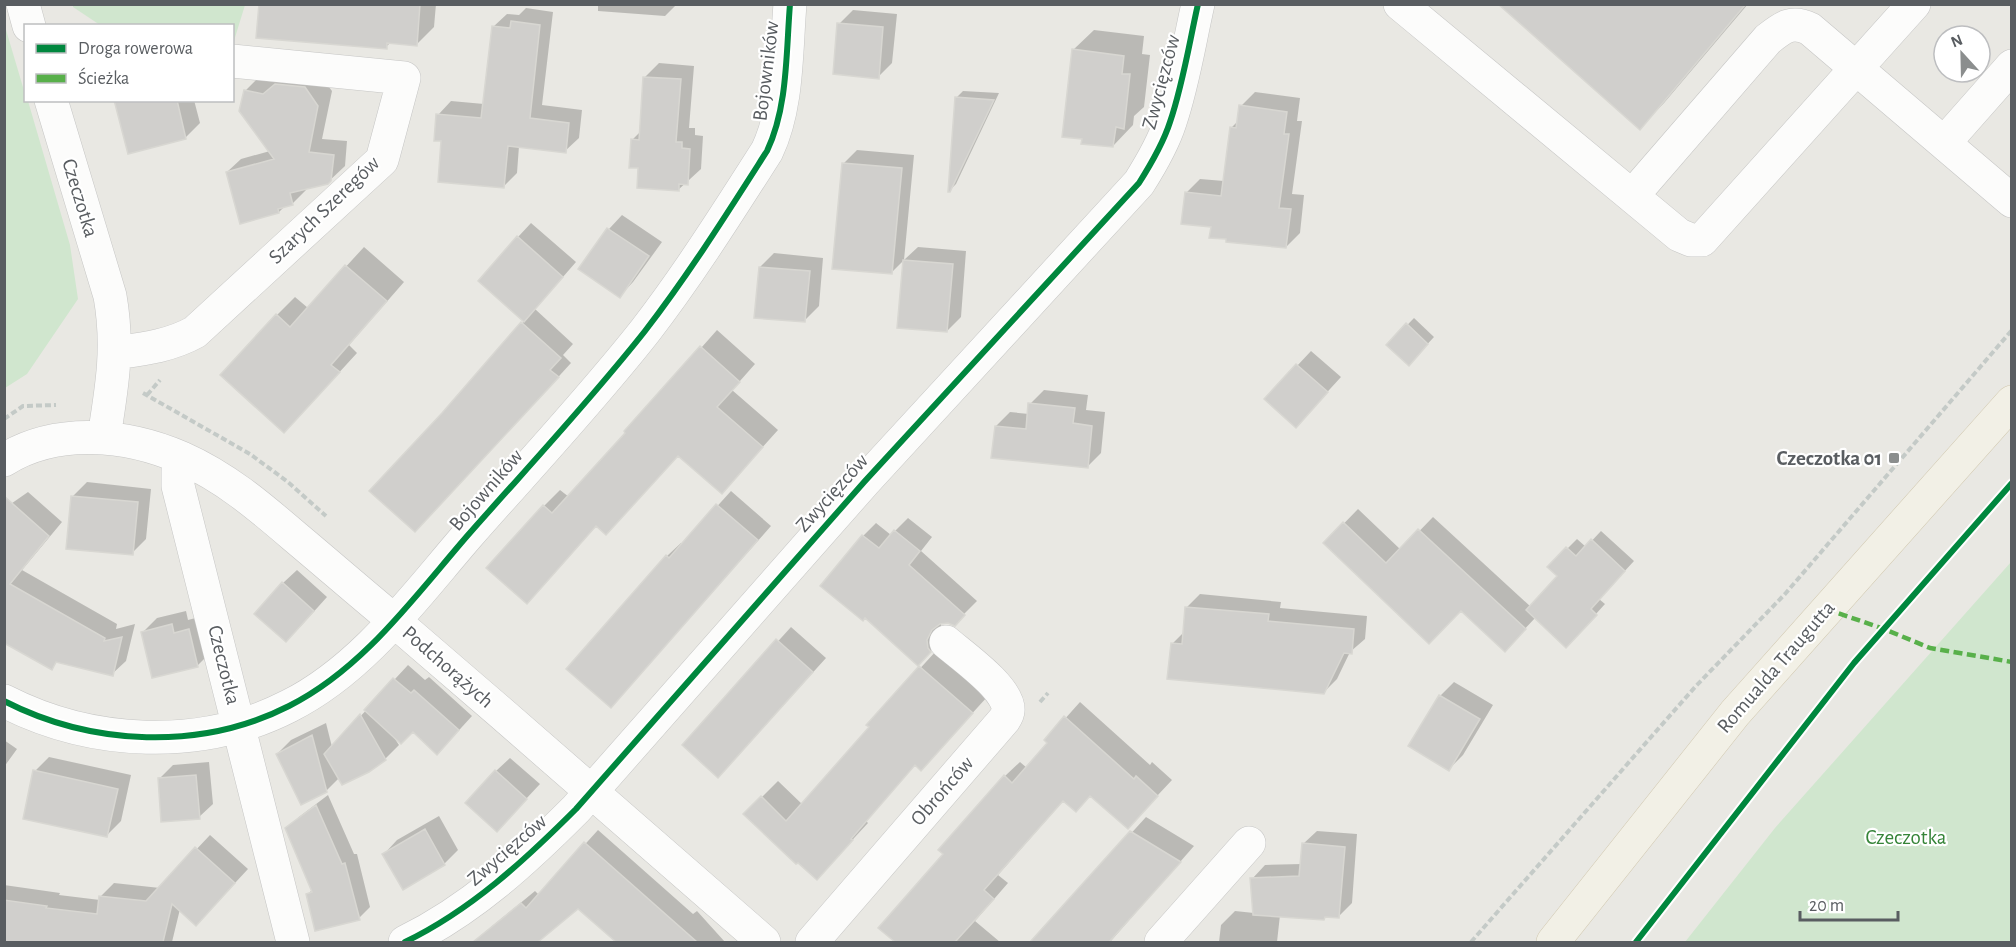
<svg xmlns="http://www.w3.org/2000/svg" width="2016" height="947" font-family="'Alegreya Sans',sans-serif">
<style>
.green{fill:#d0e6ce}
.shadow{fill:#0003}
.building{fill:#d0cfcc;stroke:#d8d7d2;stroke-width:1.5}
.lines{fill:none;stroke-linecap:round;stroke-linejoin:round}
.minor-casing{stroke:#c6c6c5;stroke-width:34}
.major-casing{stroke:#d1c8b0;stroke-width:34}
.path{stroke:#c4cac7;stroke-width:4;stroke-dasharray:6 3;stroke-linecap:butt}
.minor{stroke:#fcfcfb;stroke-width:33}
.major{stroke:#f2f0e6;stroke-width:33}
.quiet{stroke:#58b04a;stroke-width:4.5;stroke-dasharray:9 4.5;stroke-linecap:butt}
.cycleway-casing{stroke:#fff;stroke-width:10}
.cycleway{stroke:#00873e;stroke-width:6}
.poi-dot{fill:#8b8e8e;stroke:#fff;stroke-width:2}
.labels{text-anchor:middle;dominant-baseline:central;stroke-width:4.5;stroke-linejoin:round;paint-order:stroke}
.street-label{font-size:21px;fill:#595d61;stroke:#fff}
.poi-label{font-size:21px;font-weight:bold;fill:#595d61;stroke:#fff;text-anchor:end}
.park-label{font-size:21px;fill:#358438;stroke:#fff}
</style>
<rect width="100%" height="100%" fill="#e9e8e3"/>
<!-- green -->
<path class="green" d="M 73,5 L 73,4 L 245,5 L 233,44 L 232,26 L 100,25 L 73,7 Z
M 4,23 L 25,94 L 26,100 L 28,101 L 70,245 L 78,299 L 27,374 L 5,388 Z
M 2011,562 L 2011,942 L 1685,942 L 1775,828 Z"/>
<!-- shadow -->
<path class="shadow" d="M 261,4 L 436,4 L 434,27 L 416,45 L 391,42 L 386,47 Z
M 598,4 L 677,4 L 665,16 L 598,11 Z
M 1505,4 L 1748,4 L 1664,103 L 1640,128 Z
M 526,8 L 553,12 L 542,105 L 582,110 L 579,138 L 565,151 L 519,146 L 517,173 L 504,186 L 443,140 L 438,115 L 451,101 L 484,104 L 493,27 L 507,14 L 519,15 Z
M 853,10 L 897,14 L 892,63 L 878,77 L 839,24 Z
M 1094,30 L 1144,36 L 1142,54 L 1150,55 L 1144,107 L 1134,116 L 1133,125 L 1113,146 L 1073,50 Z
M 659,63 L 694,66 L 689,128 L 695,128 L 695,135 L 703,136 L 701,169 L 678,190 L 640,167 L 632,140 L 641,131 L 645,77 Z
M 319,74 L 332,91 L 322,139 L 347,141 L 345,166 L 327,183 L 306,188 L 306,190 L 292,204 L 285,206 L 279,212 L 227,172 L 241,159 L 270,151 L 245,91 L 259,77 Z
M 963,91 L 999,93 L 956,184 L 950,190 L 956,98 Z
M 1255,92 L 1300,98 L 1297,121 L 1302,121 L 1292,194 L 1304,195 L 1300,233 L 1286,247 L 1227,238 L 1212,225 L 1186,193 L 1200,179 L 1224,181 L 1232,127 L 1239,120 L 1241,106 Z
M 116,100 L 194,100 L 200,123 L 186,137 L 129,152 Z
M 857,150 L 914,155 L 904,260 L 918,247 L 966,251 L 961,317 L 947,331 L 899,327 L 904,260 L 892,272 L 844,163 Z
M 622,215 L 662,242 L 633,282 L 620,296 L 580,268 L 609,229 Z
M 531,223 L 576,262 L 535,309 L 573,344 L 563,355 L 571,363 L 529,409 L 443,414 L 525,320 L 518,237 Z
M 364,247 L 404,282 L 349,345 L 357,353 L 302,413 L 277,315 L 295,297 L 308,308 Z
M 774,253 L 823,258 L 819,306 L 805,320 L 760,267 Z
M 1414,318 L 1434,337 L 1409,364 L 1388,345 Z
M 717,330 L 755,364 L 732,390 L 778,430 L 722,492 L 679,455 L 597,525 L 543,586 L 544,506 L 560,490 L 569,497 Z
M 1311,351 L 1341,377 L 1309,412 L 1266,399 Z
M 1044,390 L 1088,395 L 1086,410 L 1105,412 L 1101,453 L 1087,467 L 996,426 L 1010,412 L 1029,414 L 1030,404 Z
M 87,482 L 151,489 L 146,539 L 132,553 L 73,496 Z
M 731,491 L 771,526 L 611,706 L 568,669 L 667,556 L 681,543 L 683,544 Z
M 28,492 L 62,522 L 22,570 L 117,624 L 116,629 L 135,624 L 126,661 L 112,674 L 58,661 L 52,668 L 4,642 L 5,508 Z
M 1358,509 L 1401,550 L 1433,517 L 1531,607 L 1559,576 L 1549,567 L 1577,539 L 1586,547 L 1601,531 L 1634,561 L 1599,599 L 1605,604 L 1576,636 L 1536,617 L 1518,636 L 1325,543 Z
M 908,518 L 932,537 L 921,551 L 977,601 L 954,624 L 949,622 L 941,623 L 941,634 L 943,638 L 918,664 L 863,536 L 876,523 L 891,535 Z
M 297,570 L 327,597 L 300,627 L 283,583 Z
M 1200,594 L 1281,602 L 1280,608 L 1367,616 L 1365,639 L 1350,652 L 1337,679 L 1324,692 L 1172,644 L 1185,631 L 1187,607 Z
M 186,611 L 188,620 L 203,616 L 212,651 L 198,665 L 153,676 L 143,632 L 157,618 Z
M 791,627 L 826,658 L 732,762 L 684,745 Z
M 937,650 L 988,696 L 937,752 L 916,764 L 866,821 L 868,823 L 817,878 L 745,814 L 778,781 L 803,805 L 871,727 L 868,725 Z
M 408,665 L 425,680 L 429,677 L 472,716 L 451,739 L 413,731 L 393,736 L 399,745 L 385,759 L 339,778 L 326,791 L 277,754 L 291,740 L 326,723 L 332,747 Z
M 1454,682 L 1493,705 L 1463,755 L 1449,769 L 1410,746 L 1440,696 Z
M 1080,702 L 1150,765 L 1152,762 L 1172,780 L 1128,827 L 1091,794 L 1064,800 L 998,875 L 1008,883 L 975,921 L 1000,942 L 917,942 L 908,935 L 901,942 L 897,942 L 880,927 L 945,854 L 1005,776 L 1020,762 L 1027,768 L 1049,743 L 1046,740 Z
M 4,740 L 17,749 L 4,767 Z
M 49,757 L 131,775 L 121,821 L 107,835 L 35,771 Z
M 510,758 L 540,784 L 510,816 L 496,771 Z
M 209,762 L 213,804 L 199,817 L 159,779 L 173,765 Z
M 328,795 L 354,854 L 357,854 L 370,907 L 359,918 L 308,894 L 313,889 L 287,829 L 299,817 Z
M 439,816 L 458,850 L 444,864 L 403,888 L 384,854 L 397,840 Z
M 1146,817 L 1194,846 L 1110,942 L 1032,942 Z
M 598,830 L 693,914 L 697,911 L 725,942 L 618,942 L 578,907 L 536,942 L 473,942 L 535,891 L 539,895 Z
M 1317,831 L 1357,834 L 1352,903 L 1339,916 L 1280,915 L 1277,942 L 1219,942 L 1221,925 L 1235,911 L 1254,913 L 1252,879 L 1265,865 L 1302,864 L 1303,844 Z
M 210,835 L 248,869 L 210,910 L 180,909 L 172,942 L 4,942 L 4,885 L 60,893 L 59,895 L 100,900 L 100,897 L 114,883 L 160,888 Z"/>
<!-- building -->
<path class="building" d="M 259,4 L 420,4 L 417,46 L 387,43 L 387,49 L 256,38 Z
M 1498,4 L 1746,4 L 1640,130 Z
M 511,21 L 540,25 L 530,118 L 569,123 L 566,153 L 508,146 L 504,188 L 438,182 L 441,141 L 434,141 L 436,114 L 481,118 L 492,26 L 510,28 Z
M 837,23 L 883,27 L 879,79 L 833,74 Z
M 1072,49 L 1124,56 L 1122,74 L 1130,74 L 1124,129 L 1116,127 L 1113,147 L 1081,144 L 1082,139 L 1062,137 Z
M 643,77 L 681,79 L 676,142 L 682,142 L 682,148 L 690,149 L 688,185 L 679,184 L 679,191 L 637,188 L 638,168 L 629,168 L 631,139 L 639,140 Z
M 275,84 L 305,87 L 318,106 L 309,152 L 334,155 L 331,181 L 328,184 L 290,193 L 293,205 L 278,209 L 279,213 L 240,224 L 226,172 L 274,159 L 239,111 L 244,90 L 263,94 Z
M 955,97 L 994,100 L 950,192 L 948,192 Z
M 114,100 L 177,100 L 186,139 L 128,154 Z
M 1239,105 L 1287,112 L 1284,134 L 1289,134 L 1279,208 L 1291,209 L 1286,248 L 1226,242 L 1226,239 L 1209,238 L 1211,227 L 1181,224 L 1185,192 L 1221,196 L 1230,127 L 1236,128 Z
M 842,163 L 902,168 L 892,274 L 832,269 Z
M 607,228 L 649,256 L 620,298 L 578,269 Z
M 517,236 L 563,277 L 524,322 L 478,281 Z
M 903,260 L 953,264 L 947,332 L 897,328 Z
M 345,265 L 387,301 L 331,365 L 340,372 L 284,433 L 220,375 L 276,314 L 290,327 Z
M 759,267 L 810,271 L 805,322 L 754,318 Z
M 521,322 L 561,358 L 550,370 L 559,377 L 415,532 L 369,491 L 442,413 Z
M 1406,323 L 1428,344 L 1409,366 L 1386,345 Z
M 700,346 L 740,382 L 717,407 L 763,447 L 722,494 L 678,456 L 606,535 L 596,526 L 527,604 L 486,568 L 543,505 L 552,513 L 625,433 L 624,431 Z
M 1296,364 L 1328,392 L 1296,428 L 1264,399 Z
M 1028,403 L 1075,408 L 1073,423 L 1092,426 L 1088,468 L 991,458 L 995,426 L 1026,429 Z
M 4,496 L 49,536 L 10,584 L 105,638 L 104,641 L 122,637 L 113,676 L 56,662 L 52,670 L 4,643 Z
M 71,496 L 138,502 L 133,555 L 66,549 Z
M 716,504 L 758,540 L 611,708 L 566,669 L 666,555 L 669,558 Z
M 1343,522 L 1386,563 L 1418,529 L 1526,629 L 1505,652 L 1461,611 L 1429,644 L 1323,543 Z
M 894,530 L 920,551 L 909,565 L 965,615 L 955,626 L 948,623 L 940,624 L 932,630 L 927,640 L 928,648 L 931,652 L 918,666 L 865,618 L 863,621 L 820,586 L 862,535 L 879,548 Z
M 1591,539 L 1625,571 L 1591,609 L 1597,615 L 1566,648 L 1526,610 L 1557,576 L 1547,567 L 1566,547 L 1576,556 Z
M 282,582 L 314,611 L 286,642 L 254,614 Z
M 1185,607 L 1269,614 L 1268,621 L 1354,629 L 1352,654 L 1344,653 L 1324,694 L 1167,679 L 1171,643 L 1182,644 Z
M 172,624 L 174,633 L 189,629 L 198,667 L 152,678 L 141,632 Z
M 776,639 L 813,672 L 718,778 L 682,745 Z
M 919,666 L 973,713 L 921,771 L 915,765 L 851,839 L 853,840 L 817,880 L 798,863 L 796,864 L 743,814 L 761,796 L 786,821 L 869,727 L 866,725 Z
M 393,678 L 411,693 L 414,690 L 459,730 L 437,755 L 413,732 L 401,744 L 364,710 Z
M 1439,695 L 1480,719 L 1449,771 L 1408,746 Z
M 360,714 L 386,760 L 369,772 L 342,785 L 324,754 Z
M 1064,716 L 1134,779 L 1136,776 L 1158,796 L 1128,829 L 1090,796 L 1076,812 L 1063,801 L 984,890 L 994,899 L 955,942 L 895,942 L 878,928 L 943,854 L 938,850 L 1004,775 L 1012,783 L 1047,743 L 1044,740 Z
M 312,735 L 327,792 L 301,805 L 276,754 Z
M 33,770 L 118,789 L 107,837 L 23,819 Z
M 495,770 L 527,799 L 497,832 L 465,803 Z
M 196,775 L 200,819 L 161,822 L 158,778 Z
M 316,805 L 342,864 L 345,863 L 360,920 L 315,931 L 306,894 L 312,892 L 285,828 Z
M 425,829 L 445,865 L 403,890 L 382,854 Z
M 1130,831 L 1181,862 L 1109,942 L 1030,942 Z
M 584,842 L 697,942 L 616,942 L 578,909 L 538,942 L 473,942 L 521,903 L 526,908 Z
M 1302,843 L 1345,847 L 1339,918 L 1325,917 L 1324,920 L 1253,915 L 1250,878 L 1299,876 Z
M 195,847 L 235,883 L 196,926 L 172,904 L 163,942 L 4,942 L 4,900 L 47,906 L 46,908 L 97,914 L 99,896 L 146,901 Z"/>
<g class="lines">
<!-- minor casing -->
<g class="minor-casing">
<path id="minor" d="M 23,4 L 29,26
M 1400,4 L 1679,235 L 1691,240 L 1702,240 L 1914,4
M 51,100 L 110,296 C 119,347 112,387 104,437
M 1944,143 L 2012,66
M 1632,196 L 1768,39 C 1783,27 1792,20 1810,29 L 2012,201
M 115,353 C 143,349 170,346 195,332 L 382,160 L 404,78 L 232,61
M 181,458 L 178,471 L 178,486 L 293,942
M 4,460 C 57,427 127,434 182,458 C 225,477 259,506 294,536 C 325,562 355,588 385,613 C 512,722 639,832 764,942
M 4,701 C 92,746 201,751 289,706 C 363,669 415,596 468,535 C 527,468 589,402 645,331 C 689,274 728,212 767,151 C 788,107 786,52 790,4
M 405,942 C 471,910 524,861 576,809 L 865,481 L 1139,183 C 1151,164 1163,144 1170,122 C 1183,84 1189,44 1198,4
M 812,942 L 1004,720 C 1006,717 1008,714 1008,711 C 1011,690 961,655 946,642
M 1161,942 L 1249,843"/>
</g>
<!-- major casing -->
<g class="major-casing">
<path id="major" d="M 1553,942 L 1735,713 L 2012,402"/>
</g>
<!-- path -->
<path class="path" d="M 143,393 L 250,454 L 288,482 L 326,516
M 147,395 L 160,380
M 4,419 L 23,406 L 56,405
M 1040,702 L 1048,693
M 1471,942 L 1695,687 L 1785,594 L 2012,330"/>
<!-- minor -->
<use href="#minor" class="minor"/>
<!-- major -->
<use href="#major" class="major"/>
<!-- quiet -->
<path class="quiet" d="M 1826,609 L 1884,629 L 1930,648 L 2012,662"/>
<!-- cycleway casing -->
<g class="cycleway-casing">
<path id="cycleway" d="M 4,701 C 92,746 201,751 289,706 C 363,669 415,596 468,535 C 527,468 589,402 645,331 C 689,274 728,212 767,151 C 788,107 786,52 790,4
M 405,942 C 471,910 524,861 576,809 L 865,481 L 1139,183 C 1151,164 1163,144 1170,122 C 1183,84 1189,44 1198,4
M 1636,942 L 1854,663 L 2012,483"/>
</g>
<!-- cycleway -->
<use href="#cycleway" class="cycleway"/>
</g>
<!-- markers -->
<rect class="poi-dot" x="1888" y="452" width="12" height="12" rx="3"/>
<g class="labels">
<!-- street labels -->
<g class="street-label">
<text transform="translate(766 71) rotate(-83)">Bojowników</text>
<text transform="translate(1161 82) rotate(-75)">Zwycięzców</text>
<text transform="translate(80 198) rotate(73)">Czeczotka</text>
<text transform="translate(324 210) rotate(-44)">Szarych Szeregów</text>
<text transform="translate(486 490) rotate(-49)">Bojowników</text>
<text transform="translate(832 493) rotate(-48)">Zwycięzców</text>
<text transform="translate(224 665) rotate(76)">Czeczotka</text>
<text transform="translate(448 667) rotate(41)">Podchorążych</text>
<text transform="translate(1776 667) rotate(-49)">Romualda Traugutta</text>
<text transform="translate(942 791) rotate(-49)">Obrońców</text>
<text transform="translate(507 850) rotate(-41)">Zwycięzców</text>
</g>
<!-- poi labels -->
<g class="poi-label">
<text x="1882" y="458">Czeczotka 01</text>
</g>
<!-- park labels -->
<g class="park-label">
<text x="1906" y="837">Czeczotka</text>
</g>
</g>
<!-- border -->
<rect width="2016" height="947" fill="none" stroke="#595d61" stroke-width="12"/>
<!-- legend -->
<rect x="24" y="24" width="210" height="78" fill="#ffffff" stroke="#bdbec0" stroke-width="1.5"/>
<rect x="36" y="44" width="30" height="9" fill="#00873e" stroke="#bdbec0" stroke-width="1.5"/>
<text x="78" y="54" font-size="18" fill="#595d61">Droga rowerowa</text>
<rect x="36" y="74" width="30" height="9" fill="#58b04a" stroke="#bdbec0" stroke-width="1.5"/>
<text x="78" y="84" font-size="18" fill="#595d61">Ścieżka</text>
<!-- north arrow -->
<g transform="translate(1962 54) rotate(338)"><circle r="28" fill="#ffffff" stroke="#bdbec0" stroke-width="1.5"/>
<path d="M0-4.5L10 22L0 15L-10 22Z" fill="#8b8e8e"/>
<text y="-9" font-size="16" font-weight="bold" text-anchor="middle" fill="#595d61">N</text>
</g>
<!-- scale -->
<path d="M1800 911v9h98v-9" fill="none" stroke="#595d61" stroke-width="3"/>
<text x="1809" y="911" font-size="18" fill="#595d61" stroke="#ffffff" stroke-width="4.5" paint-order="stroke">20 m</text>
</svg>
